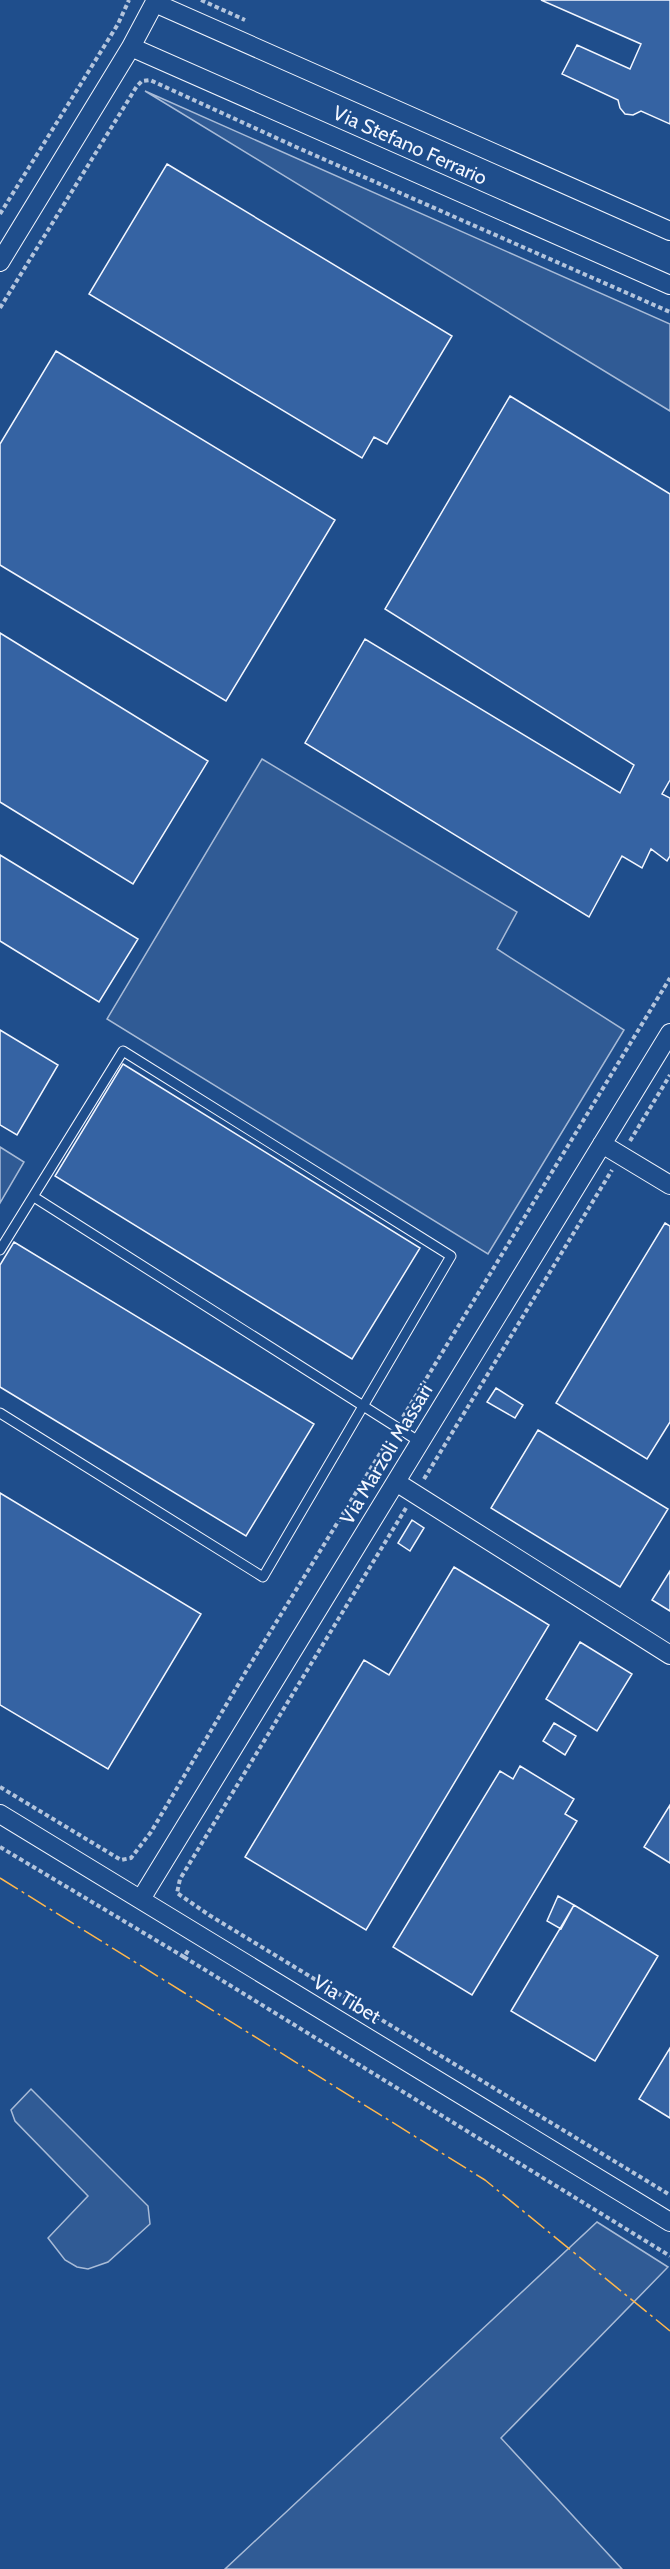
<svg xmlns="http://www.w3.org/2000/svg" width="670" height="2569" font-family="Cabin,sans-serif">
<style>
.built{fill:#305b95;stroke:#a8bbd7;stroke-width:1.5}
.building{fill:#3563a3;stroke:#f2f6ff;stroke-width:1.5}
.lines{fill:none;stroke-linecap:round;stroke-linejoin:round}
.lane-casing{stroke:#f2f6ff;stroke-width:11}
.street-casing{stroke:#f2f6ff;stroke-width:20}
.path{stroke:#b3c4dc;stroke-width:4;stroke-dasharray:4.5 3;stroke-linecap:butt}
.lane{stroke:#1f4e8c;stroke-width:9}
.street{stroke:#1f4e8c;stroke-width:18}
.power{stroke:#ffb74d;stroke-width:1.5;stroke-dasharray:21 4.5 3 4.5;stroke-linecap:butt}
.labels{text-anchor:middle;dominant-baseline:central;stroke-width:4.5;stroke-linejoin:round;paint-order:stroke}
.street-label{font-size:20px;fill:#f2f6ff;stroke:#1f4e8c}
</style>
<rect width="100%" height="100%" fill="#1f4e8c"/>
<!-- built -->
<path class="built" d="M 145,91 L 670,324 L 670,411 Z
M 262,759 L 517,912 L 497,949 L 624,1030 L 488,1254 L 107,1019 Z
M 0,1147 L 24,1162 L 0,1203 Z
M 31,2089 L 148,2206 L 150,2224 L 108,2262 L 88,2269 L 77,2267 L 65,2260 L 48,2238 L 88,2196 L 15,2121 L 11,2110 Z
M 597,2222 L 668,2267 L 501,2438 L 622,2569 L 225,2569 Z"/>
<!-- building -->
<path class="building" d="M 541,0 L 670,0 L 670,124 L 641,111 L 633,115 L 625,114 L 620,108 L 618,100 L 562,74 L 577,45 L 630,69 L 641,44 Z
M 167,164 L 452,336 L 387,444 L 374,437 L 362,458 L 89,294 Z
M 56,351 L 335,520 L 226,701 L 0,565 L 0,444 Z
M 510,396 L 670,494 L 670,780 L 662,794 L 670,798 L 670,856 L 667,861 L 651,849 L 642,868 L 622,856 L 589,917 L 305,743 L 365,639 L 620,793 L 634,765 L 385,609 Z
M 0,633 L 208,761 L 133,884 L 0,802 Z
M 0,855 L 138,939 L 99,1002 L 0,941 Z
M 0,1030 L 58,1065 L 17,1135 L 0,1125 Z
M 123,1064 L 420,1248 L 352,1359 L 55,1176 Z
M 665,1223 L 670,1226 L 670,1422 L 647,1459 L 556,1403 Z
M 14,1242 L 314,1424 L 246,1536 L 0,1387 L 0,1265 Z
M 496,1388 L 523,1405 L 515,1418 L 487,1402 Z
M 538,1430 L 668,1509 L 620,1587 L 491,1508 Z
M 0,1493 L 201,1614 L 108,1769 L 0,1705 Z
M 412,1520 L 424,1528 L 410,1551 L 398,1543 Z
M 454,1567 L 549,1625 L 366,1930 L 245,1857 L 364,1660 L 389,1675 Z
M 670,1571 L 670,1611 L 652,1600 Z
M 580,1642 L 632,1674 L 597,1731 L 546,1699 Z
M 554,1723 L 576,1736 L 565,1755 L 543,1741 Z
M 520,1766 L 574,1799 L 565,1814 L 577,1821 L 472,1995 L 393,1947 L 500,1771 L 513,1779 Z
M 670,1805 L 670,1863 L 644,1847 Z
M 558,1896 L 574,1905 L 561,1929 L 547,1921 Z
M 574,1905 L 658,1956 L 595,2061 L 511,2011 Z
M 670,2048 L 670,2118 L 639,2099 Z"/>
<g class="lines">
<!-- lane casing -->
<g class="lane-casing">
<path id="lane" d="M 34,1197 L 420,1442
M 0,1250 L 123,1051 L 451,1256 L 263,1577 L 0,1413"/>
</g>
<!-- street casing -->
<g class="street-casing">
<path id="street" d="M 155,3 L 670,231
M 131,47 L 670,285
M 0,262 L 131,47 L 156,0
M 602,1144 L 670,1185
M 396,1482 L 670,1655
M 0,1814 L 670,2222
M 141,1899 L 670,1033"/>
</g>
<!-- path -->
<path class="path" d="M 201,0 L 245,20
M 0,214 L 118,24 L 129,0
M 0,308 L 137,86 L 142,81 L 150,80 L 296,147 L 670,312
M 630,1141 L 670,1075
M 403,1417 L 670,978
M 424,1479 L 612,1170
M 406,1508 L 180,1879 L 177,1893 L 209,1915 L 670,2195
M 0,1787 L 121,1860 L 131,1858 L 151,1832 L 248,1668 L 389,1439
M 0,1847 L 184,1957 L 189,1949
M 184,1957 L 670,2256"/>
<!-- lane -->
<use href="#lane" class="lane"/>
<!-- street -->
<use href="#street" class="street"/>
<!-- power -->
<path class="power" d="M 0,1878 L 485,2180 L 670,2331"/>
</g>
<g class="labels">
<!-- street labels -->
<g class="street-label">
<text transform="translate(410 145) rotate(24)">Via Stefano Ferrario</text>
<text transform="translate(386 1454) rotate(-59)">Via Marzoli Massari</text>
<text transform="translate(347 1999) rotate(31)">Via Tibet</text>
</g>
</g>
</svg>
